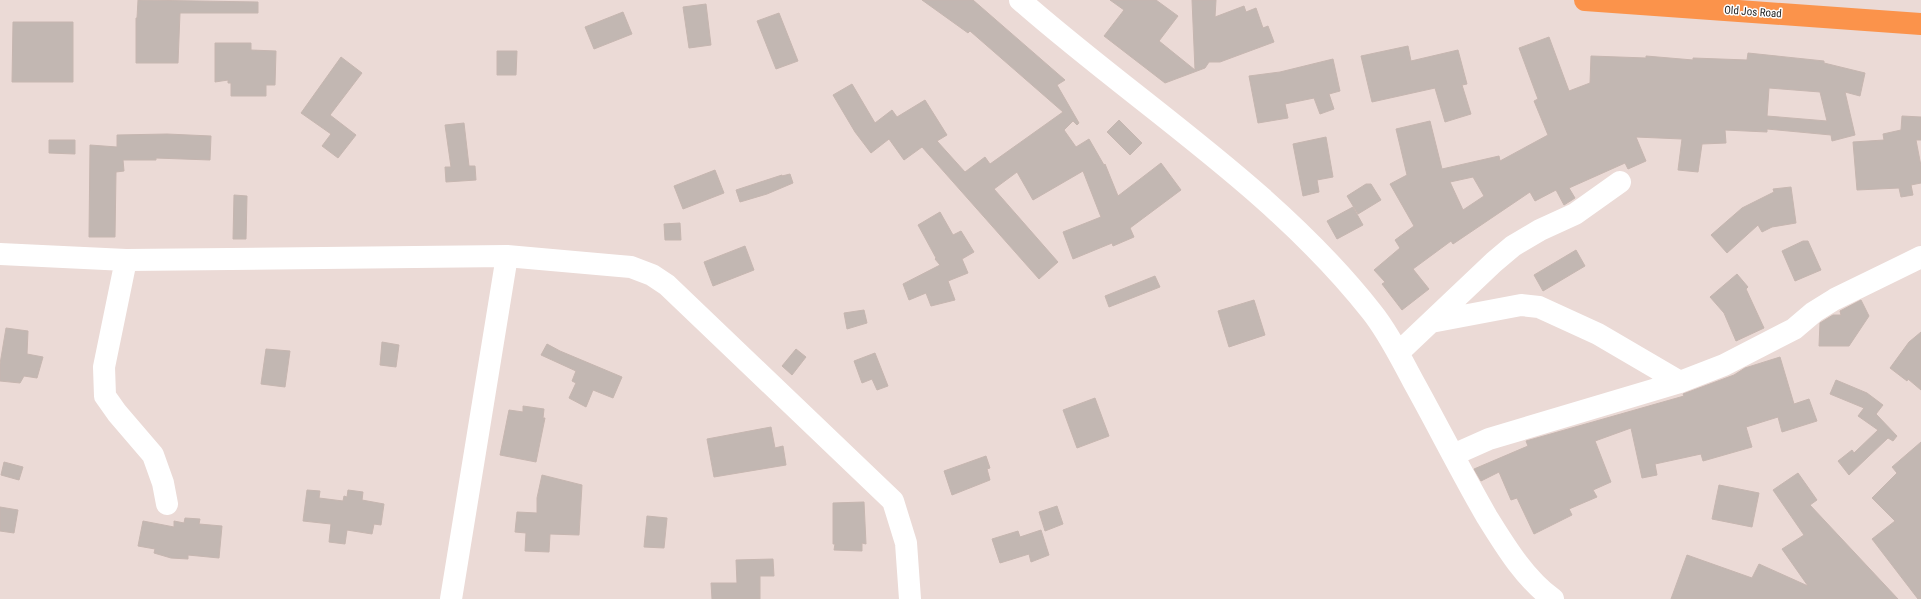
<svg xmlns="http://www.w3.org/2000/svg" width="1921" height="599" font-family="'Roboto Condensed',sans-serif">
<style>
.building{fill:#c2b7b2;stroke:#c6b6b0;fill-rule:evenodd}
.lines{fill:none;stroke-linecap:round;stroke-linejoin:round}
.minor{stroke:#fff;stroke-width:22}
.major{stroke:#fb934b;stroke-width:22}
.labels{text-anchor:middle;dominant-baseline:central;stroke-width:3;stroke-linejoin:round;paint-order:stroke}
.street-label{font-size:11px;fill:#262626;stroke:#fff}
</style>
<rect width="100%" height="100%" fill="#ebdad6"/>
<!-- building -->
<path class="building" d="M 138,0 L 258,2 L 258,13 L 180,13 L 178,63 L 136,63 L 136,18 L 137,18 Z
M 922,0 L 973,0 L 1065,80 L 1057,85 L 1079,123 L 1077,125 L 1073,121 L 1064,130 L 1076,147 L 1089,139 L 1104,165 L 1105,164 L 1118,196 L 1161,163 L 1181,190 L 1130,228 L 1134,237 L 1113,246 L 1112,243 L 1073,259 L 1063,232 L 1101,217 L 1083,171 L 1033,200 L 1017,172 L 994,189 L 1058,262 L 1039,279 L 922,147 L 904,160 L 889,139 L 871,153 L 855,132 L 833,95 L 852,84 L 875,123 L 892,110 L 897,117 L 925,100 L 947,135 L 937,141 L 965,172 L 985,157 L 990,164 L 1063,112 L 970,31 L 968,33 Z
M 1110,0 L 1156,0 L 1178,16 L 1159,41 L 1195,70 L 1192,0 L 1216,0 L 1215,17 L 1244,6 L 1246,12 L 1256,8 L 1263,28 L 1268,26 L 1274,42 L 1220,62 L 1209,62 L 1205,68 L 1165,83 L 1104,36 L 1124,10 Z
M 706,4 L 711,45 L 689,48 L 683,7 Z
M 623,12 L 632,34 L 594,49 L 585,27 Z
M 779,13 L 798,61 L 776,69 L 757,21 Z
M 13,22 L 73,22 L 73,82 L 12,82 Z
M 1549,37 L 1569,91 L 1590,83 L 1591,56 L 1646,58 L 1646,56 L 1693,60 L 1693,58 L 1747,60 L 1748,53 L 1824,61 L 1824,63 L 1865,73 L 1860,96 L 1845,92 L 1855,135 L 1832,141 L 1831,135 L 1767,129 L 1767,132 L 1725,130 L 1726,143 L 1702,144 L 1698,172 L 1678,170 L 1682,139 L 1636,137 L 1646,161 L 1628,169 L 1625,163 L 1569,188 L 1575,198 L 1564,205 L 1556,190 L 1535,201 L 1530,192 L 1453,244 L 1451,241 L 1413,269 L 1429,289 L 1402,310 L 1382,284 L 1385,282 L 1374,270 L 1400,248 L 1395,240 L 1414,226 L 1390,184 L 1407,175 L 1396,129 L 1430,121 L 1442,169 L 1499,156 L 1500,161 L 1548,135 L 1534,101 L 1538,99 L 1519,48 ZM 1769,88 L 1820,92 L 1827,121 L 1767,116 ZM 1473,177 L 1484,196 L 1463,210 L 1450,182 Z
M 215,43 L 251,43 L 251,50 L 276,51 L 275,85 L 266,85 L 266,96 L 231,96 L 231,83 L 228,83 L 228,80 L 215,82 Z
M 1408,46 L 1411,61 L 1458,50 L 1467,84 L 1462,85 L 1471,114 L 1445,122 L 1435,88 L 1372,102 L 1361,56 Z
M 497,51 L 517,51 L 516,75 L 497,75 Z
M 341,57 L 362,73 L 330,115 L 356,135 L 338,158 L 322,146 L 331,134 L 301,113 Z
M 1333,59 L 1340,91 L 1329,94 L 1334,109 L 1320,114 L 1314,98 L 1285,104 L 1288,118 L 1258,123 L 1249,76 L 1280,72 Z
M 1902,116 L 1921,117 L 1921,140 L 1916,140 L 1921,166 L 1921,183 L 1911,185 L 1913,195 L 1901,197 L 1899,188 L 1857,190 L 1853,142 L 1884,140 L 1883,134 L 1901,130 Z
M 1119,120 L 1142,143 L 1130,155 L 1107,132 Z
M 464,123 L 469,166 L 475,166 L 476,180 L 446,182 L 445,167 L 451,167 L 445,125 Z
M 167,134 L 211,136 L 210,160 L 156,158 L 156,160 L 123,160 L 124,171 L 116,172 L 115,237 L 89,237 L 90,145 L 117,147 L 117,135 Z
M 1326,137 L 1333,177 L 1317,180 L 1319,192 L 1303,196 L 1293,144 Z
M 49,140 L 75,140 L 75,154 L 49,153 Z
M 715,170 L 724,193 L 683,209 L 674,186 Z
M 790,174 L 793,183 L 767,194 L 740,202 L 736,190 L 782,175 L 782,176 Z
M 1366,184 L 1371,184 L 1381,200 L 1358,214 L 1347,196 Z
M 1791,187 L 1796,223 L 1772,227 L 1762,232 L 1758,225 L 1727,253 L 1711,235 L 1742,208 L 1774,192 L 1773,189 Z
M 234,195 L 247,196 L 246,239 L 233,239 Z
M 1353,207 L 1363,225 L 1337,239 L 1327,221 Z
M 940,212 L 953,235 L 961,231 L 974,252 L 962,259 L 968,273 L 948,281 L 955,300 L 931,306 L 926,293 L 909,300 L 903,284 L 940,265 L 935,259 L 936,258 L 918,225 Z
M 680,223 L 681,240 L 665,240 L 664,224 Z
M 1803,241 L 1808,241 L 1821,270 L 1795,281 L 1782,251 Z
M 745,246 L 754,270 L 713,286 L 704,262 Z
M 1576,250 L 1585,266 L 1543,291 L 1534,275 Z
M 1737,274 L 1748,287 L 1746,289 L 1764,328 L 1736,341 L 1724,313 L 1710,297 Z
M 1155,276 L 1160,287 L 1109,307 L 1105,296 Z
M 1254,300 L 1265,335 L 1229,347 L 1218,311 Z
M 1861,300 L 1869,316 L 1849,346 L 1819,346 L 1820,323 L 1833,315 L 1841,315 L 1840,311 Z
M 864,310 L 867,323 L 847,329 L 844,313 Z
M 6,328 L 28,331 L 27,354 L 43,357 L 37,378 L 24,376 L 20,383 L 0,381 L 0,364 Z
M 1921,332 L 1921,390 L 1908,379 L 1907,381 L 1890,368 L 1909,342 Z
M 382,342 L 399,345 L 396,367 L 380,365 Z
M 547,344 L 560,351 L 622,377 L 613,398 L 593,390 L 586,407 L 569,398 L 576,383 L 572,381 L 576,371 L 541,355 Z
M 266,349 L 290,351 L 285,387 L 261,384 Z
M 796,349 L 806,357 L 792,375 L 782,366 Z
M 875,353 L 888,386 L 877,390 L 872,379 L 862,383 L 854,361 Z
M 1780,357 L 1794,404 L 1809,399 L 1817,421 L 1782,432 L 1778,417 L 1746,427 L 1752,447 L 1703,461 L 1701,454 L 1655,464 L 1657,475 L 1642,478 L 1631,428 L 1595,441 L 1611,482 L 1593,490 L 1597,497 L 1569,509 L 1572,515 L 1534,534 L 1517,498 L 1511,500 L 1499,472 L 1481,481 L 1474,469 L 1528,446 L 1526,441 L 1684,396 L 1683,394 L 1734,375 L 1745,368 Z
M 1836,380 L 1867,393 L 1883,405 L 1876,414 L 1897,436 L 1893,441 L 1888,438 L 1849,475 L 1838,461 L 1852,450 L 1854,453 L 1878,430 L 1858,416 L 1864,408 L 1830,394 Z
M 1095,398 L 1109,436 L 1077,448 L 1063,410 Z
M 523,406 L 544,409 L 543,418 L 545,418 L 536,462 L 500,455 L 509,410 L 523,412 Z
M 771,427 L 775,448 L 783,446 L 786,465 L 714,477 L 707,439 Z
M 1921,442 L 1921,599 L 1918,599 L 1872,539 L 1895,521 L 1872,498 L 1897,473 L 1892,467 Z
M 986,456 L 990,468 L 987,469 L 990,480 L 952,495 L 944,471 Z
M 4,462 L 23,467 L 19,480 L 1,475 Z
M 1798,473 L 1817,500 L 1810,505 L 1898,599 L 1671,599 L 1687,555 L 1752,578 L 1759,564 L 1808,586 L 1782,549 L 1804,535 L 1773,490 Z
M 542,475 L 582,485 L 579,535 L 550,534 L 549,552 L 525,551 L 526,533 L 515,532 L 517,512 L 537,513 L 537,498 Z
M 1719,485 L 1759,493 L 1752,527 L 1712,519 Z
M 307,490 L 320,491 L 319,498 L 343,501 L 344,496 L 347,497 L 348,490 L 363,492 L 362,500 L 384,504 L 381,525 L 374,524 L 372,534 L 347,530 L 345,544 L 329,542 L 331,524 L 303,521 Z
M 864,502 L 866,544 L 862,543 L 862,551 L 834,550 L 835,544 L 833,544 L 833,503 Z
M 1057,506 L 1063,524 L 1045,531 L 1039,512 Z
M 0,507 L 18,510 L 14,533 L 0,531 Z
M 647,516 L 667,518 L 664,548 L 644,547 Z
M 185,518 L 200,519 L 199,524 L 222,526 L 219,558 L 188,555 L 188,559 L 171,558 L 154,553 L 155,549 L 138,546 L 143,521 L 174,527 L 174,521 L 184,523 Z
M 1041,530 L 1049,555 L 1031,562 L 1029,554 L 1000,563 L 992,539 L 1018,531 L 1020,537 Z
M 773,559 L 774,576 L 760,576 L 760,599 L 712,599 L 711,583 L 737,583 L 736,560 Z"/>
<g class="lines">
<!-- minor -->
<path class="minor" d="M 1020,0 C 1137,103 1274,188 1371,311 C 1388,332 1400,357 1413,381 C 1438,426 1461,472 1487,517 C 1505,546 1525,579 1553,599
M 0,254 L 126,260 L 507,256 L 631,267 L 652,275 L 667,285 L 893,501 L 906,543 L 910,599
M 126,260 L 104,367 L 105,396 L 117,413 L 153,455 L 163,483 L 167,504
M 1431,322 L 1521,305 L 1539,307 L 1598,334 L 1680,382
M 1398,353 L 1494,262 L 1513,246 L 1540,230 L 1575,214 L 1620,182
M 1453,455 L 1489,439 L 1680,382 L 1724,365 L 1794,329 L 1814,312 L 1835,299 L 1921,257
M 451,599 L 507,256"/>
<!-- major -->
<path class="major" d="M 1585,0 L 1921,24"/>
</g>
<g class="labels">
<!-- street labels -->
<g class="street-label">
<text transform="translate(1753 12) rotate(4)">Old Jos Road</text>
</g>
</g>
</svg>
